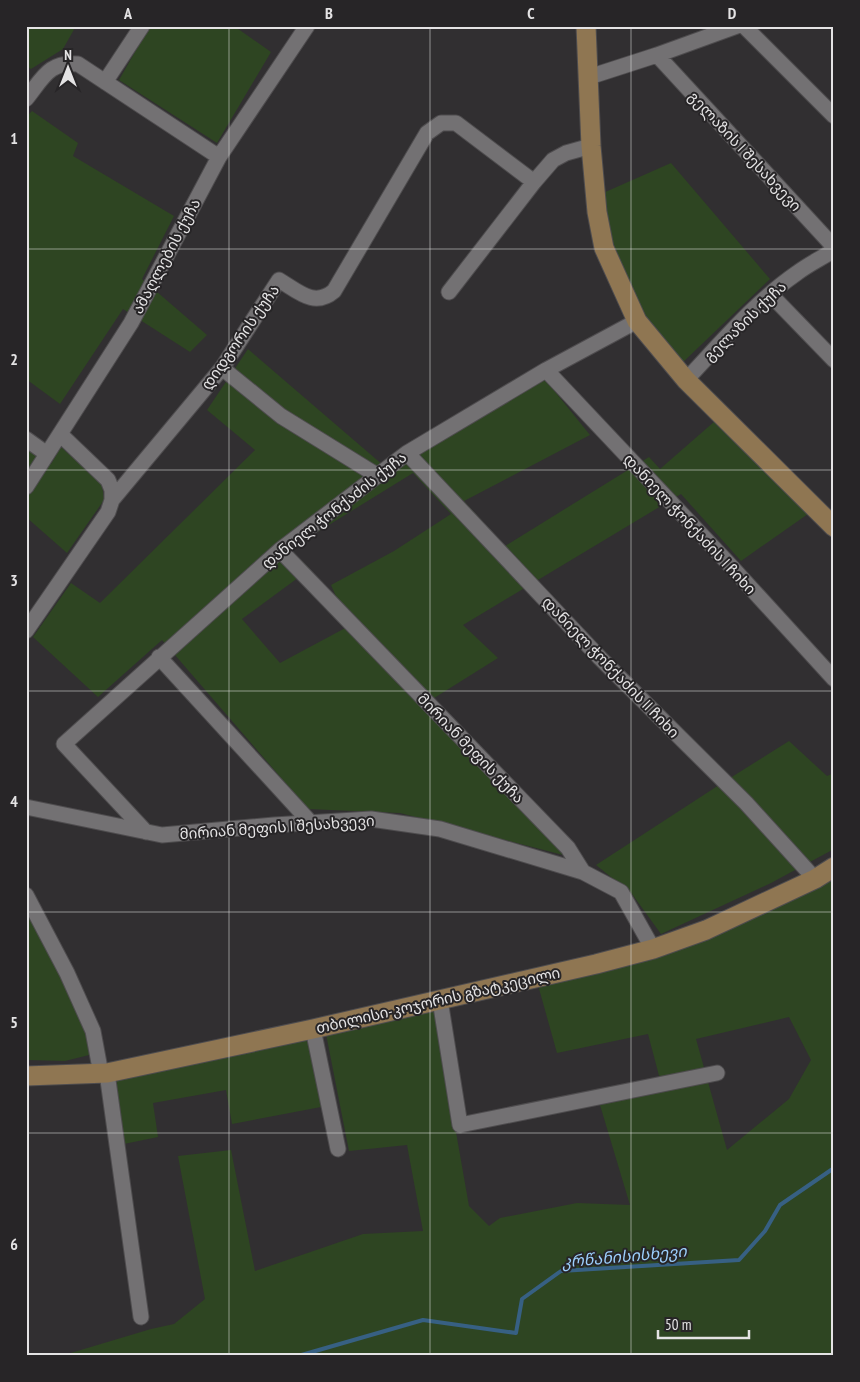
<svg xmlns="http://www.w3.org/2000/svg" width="860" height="1382" font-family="'PT Sans Narrow','Noto Sans Georgian',sans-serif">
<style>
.green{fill:#2e4522;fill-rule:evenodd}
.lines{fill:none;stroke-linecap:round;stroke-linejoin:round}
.stream{stroke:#376083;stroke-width:4}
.minor-casing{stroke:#4e4c4e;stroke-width:17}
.major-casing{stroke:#4e4c4e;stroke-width:21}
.minor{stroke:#737173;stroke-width:15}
.major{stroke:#8f7652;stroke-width:19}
.grid{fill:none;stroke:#e4e3e4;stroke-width:1;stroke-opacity:0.55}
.labels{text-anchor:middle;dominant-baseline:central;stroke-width:4;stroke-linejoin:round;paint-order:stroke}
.street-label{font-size:15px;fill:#e4e3e4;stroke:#272527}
.water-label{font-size:16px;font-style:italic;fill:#9ccffc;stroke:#272527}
.neatline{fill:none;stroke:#e4e3e4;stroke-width:2}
.grid-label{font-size:16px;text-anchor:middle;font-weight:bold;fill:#e4e3e4}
</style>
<rect width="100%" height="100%" fill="#312f31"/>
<!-- green -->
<path class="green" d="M 26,26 L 76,26 L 63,49 L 31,69 L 26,66 Z
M 141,26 L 234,26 L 271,52 L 217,143 L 119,80 L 147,31 Z
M 32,111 L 78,143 L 73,156 L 174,216 L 142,279 L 207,335 L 190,352 L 123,309 L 60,404 L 26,379 L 26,117 Z
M 671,163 L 770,279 L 679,366 L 646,329 L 624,278 L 607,222 L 603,193 Z
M 248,349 L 391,472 L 544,378 L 590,435 L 464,501 L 505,546 L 649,457 L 660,469 L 715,421 L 808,514 L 741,561 L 681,494 L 463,625 L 498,658 L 423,705 L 567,856 L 400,813 L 308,809 L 162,640 L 98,697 L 33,637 L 71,583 L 100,603 L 255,450 L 207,410 ZM 413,473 L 451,514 L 394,551 L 331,585 L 349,626 L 280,663 L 242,619 L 310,569 L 290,549 Z
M 26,446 L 51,464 L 61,447 L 102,484 L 104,500 L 67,553 L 26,517 Z
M 789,741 L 827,776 L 834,773 L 834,849 L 771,883 L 661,934 L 632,894 L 596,865 L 719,785 Z
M 834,879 L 834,1356 L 54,1356 L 64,1355 L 151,1329 L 174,1324 L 205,1299 L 178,1156 L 231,1150 L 255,1271 L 363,1234 L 423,1231 L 407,1145 L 349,1151 L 326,1034 L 434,1007 L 469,1206 L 489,1226 L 500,1218 L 577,1203 L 630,1205 L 600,1105 L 662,1087 L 648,1034 L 557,1053 L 538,985 L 794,898 ZM 789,1017 L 811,1060 L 789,1099 L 727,1150 L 696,1039 Z
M 26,906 L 91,1031 L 93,1054 L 65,1061 L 26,1060 Z
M 308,1037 L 321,1107 L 232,1124 L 226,1090 L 153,1103 L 158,1137 L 124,1144 L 113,1077 Z"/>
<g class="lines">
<!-- stream -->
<path class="stream" d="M 298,1356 L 423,1320 L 516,1333 L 522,1299 L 561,1271 L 739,1260 L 765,1231 L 780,1205 L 834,1168"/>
<!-- minor casing -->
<g class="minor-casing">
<path id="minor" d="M 744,26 L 834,116
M 657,55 L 834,247
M 589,77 L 657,55 L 737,26
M 105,82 L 142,26
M 26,99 C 43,78 49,61 78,64 L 219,157
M 449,292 L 534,182
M 770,294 L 834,360
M 222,368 L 281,416 L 378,476
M 546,370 L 728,563 L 834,679
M 686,380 C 721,343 755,302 797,273 C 809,264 822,258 834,250
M 60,434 L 108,480 L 112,490 L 112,500
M 26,439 L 47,454
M 407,453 L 600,658 L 746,803 L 815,879
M 26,487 L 131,323 L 219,157 L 307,26
M 280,550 L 568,848 L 583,872 L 621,892 L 653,949
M 26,631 L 108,512 L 112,500 L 222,368 L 279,280 C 298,291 314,308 334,291 L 427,133 L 441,123 L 456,123 L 534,182 L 553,160 L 566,153 L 591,146
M 159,657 L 311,823
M 26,807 L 162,835 L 274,825 L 371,819 L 440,829 L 583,872
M 146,832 L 64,744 L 280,550 L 407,453 L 546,370 L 637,321
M 26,895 L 67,973 L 93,1031 L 101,1074
M 440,1000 L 460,1125 L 717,1073
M 313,1029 L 338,1149
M 107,1073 L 141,1317"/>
</g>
<!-- major casing -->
<g class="major-casing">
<path id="major" d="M 586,26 L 591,146 L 597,212 L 604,248 L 637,321 L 686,380 L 834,527
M 26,1076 L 107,1073 L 313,1029 L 596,964 L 653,949 L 706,930 L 815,879 L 834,867"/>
</g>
<!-- minor -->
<use href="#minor" class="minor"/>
<!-- major -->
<use href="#major" class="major"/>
</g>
<!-- grid -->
<path class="grid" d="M 229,26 L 229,1356M 430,26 L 430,1356M 631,26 L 631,1356M 26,249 L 834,249M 26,470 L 834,470M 26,691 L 834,691M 26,912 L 834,912M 26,1133 L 834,1133"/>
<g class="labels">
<!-- street labels -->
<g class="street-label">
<text transform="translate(745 151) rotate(47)">გელაზის I შესახვევი</text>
<text transform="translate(166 256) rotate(-62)">ამაღლების ქუჩა</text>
<text transform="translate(745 321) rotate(-44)">გელაზის ქუჩა</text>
<text transform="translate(240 337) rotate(-55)">დიდგორის ქუჩა</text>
<text transform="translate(334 510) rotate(-38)">დანიელ ჭონქაძის ქუჩა</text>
<text transform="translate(690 524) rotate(47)">დანიელ ჭონქაძის I ჩიხი</text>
<text transform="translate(611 667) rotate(46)">დანიელ ჭონქაძის II ჩიხი</text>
<text transform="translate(471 748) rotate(46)">მირიან მეფის ქუჩა</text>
<text transform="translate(277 827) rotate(-4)">მირიან მეფის I შესახვევი</text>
<text transform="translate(438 1000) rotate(-13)">თბილისი-კოჯორის გზატკეცილი</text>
</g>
<!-- water labels -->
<g class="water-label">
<text transform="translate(624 1256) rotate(-5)">კრწანისისხევი</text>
</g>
</g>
<!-- border -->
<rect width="860" height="1382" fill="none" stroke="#272527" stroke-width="55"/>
<!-- north arrow -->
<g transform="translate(68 68)" stroke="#272527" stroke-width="4" paint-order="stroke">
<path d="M0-4L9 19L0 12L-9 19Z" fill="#e4e3e4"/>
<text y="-8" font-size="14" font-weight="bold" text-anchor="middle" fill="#e4e3e4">N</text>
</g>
<!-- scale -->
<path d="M658 1330v8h91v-8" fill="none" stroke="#e4e3e4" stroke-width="2.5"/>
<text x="665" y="1330" font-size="15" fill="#e4e3e4" stroke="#272527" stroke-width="4" paint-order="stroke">50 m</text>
<rect x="28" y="28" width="804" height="1326" class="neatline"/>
<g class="grid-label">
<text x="128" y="19">A</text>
<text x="329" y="19">B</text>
<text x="531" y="19">C</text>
<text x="732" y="19">D</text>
<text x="14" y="144">1</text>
<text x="14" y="365">2</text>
<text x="14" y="586">3</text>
<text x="14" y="807">4</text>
<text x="14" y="1028">5</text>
<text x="14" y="1250">6</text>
</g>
</svg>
